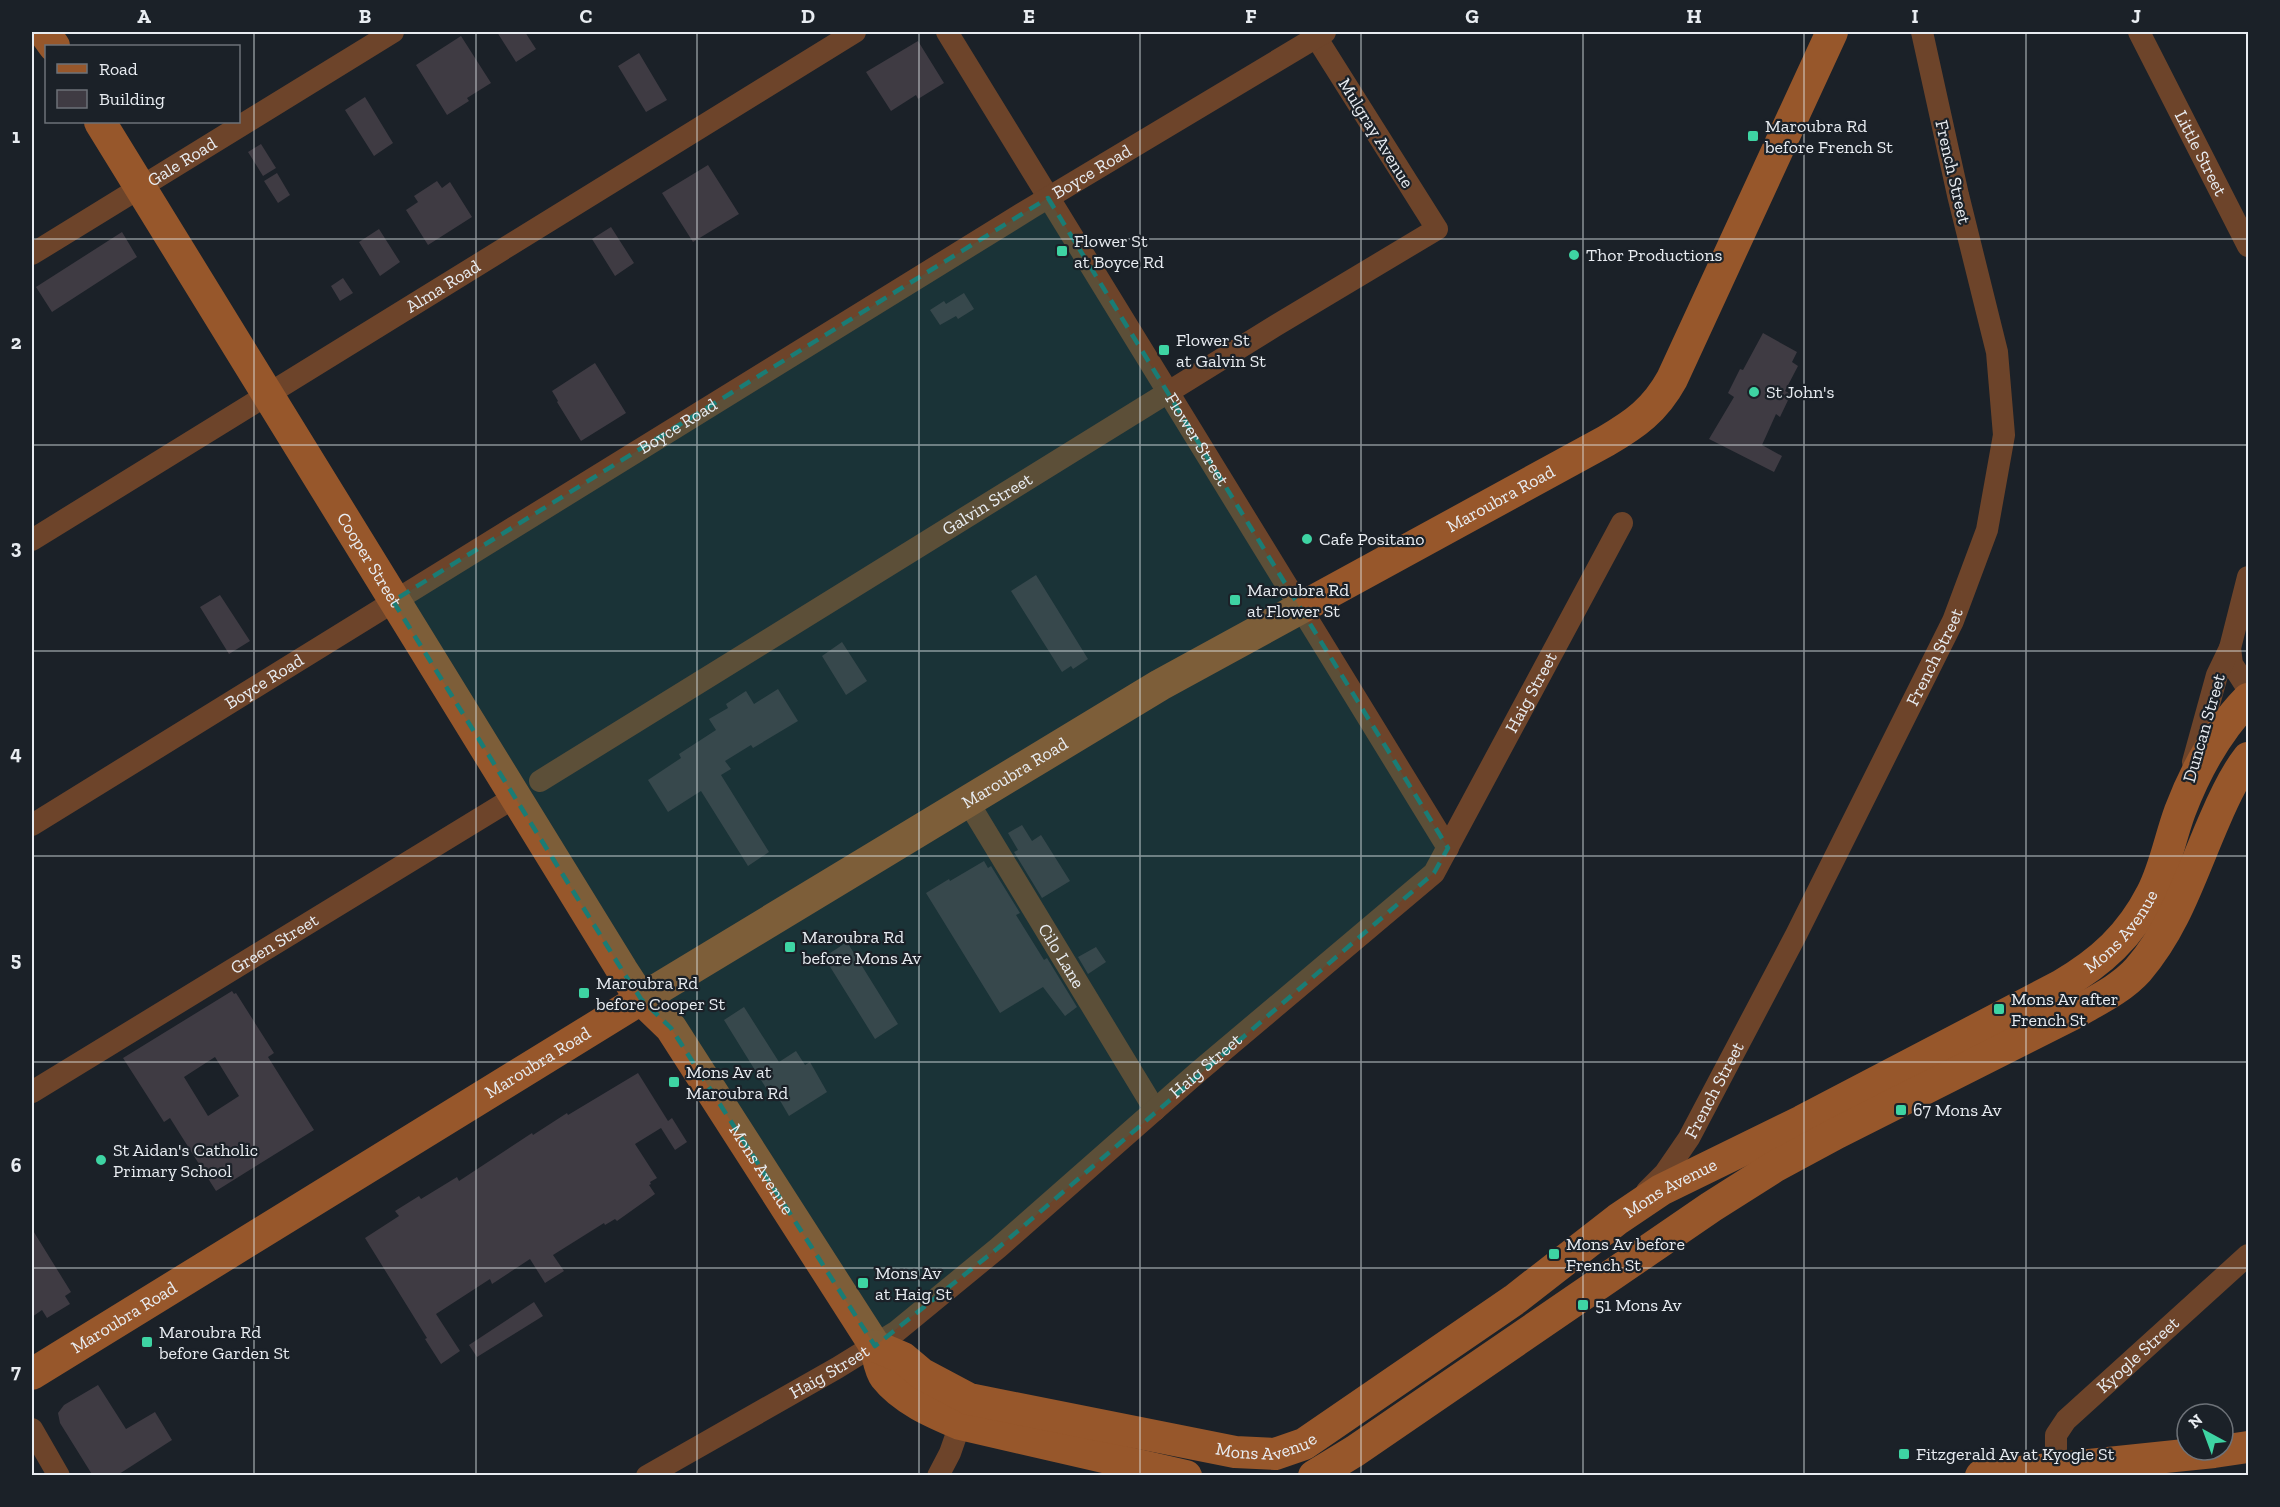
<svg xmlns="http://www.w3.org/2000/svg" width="2280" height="1507" font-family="'Zilla Slab',serif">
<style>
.building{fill:#3f3b43;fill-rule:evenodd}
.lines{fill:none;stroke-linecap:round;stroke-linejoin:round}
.street{stroke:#6d442a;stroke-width:22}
.secondary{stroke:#97572b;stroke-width:32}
.marked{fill:#1a7c75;fill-opacity:0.2;stroke:#1a7c75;stroke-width:4.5;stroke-dasharray:12 8;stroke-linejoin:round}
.grid{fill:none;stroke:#e8ecf1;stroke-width:1.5;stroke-opacity:0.55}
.poi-dot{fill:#3ed4a3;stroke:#1b2128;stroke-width:2}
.labels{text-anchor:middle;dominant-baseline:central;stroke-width:4.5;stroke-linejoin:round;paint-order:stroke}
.poi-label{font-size:18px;fill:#e8ecf1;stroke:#1b2128;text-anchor:start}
.street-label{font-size:18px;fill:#e8ecf1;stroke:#1b2128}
.neatline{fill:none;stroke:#e8ecf1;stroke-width:2}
.grid-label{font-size:20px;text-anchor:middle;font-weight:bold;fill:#e8ecf1}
</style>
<rect width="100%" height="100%" fill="#1b2128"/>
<!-- building -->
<path class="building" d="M 497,32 L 525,32 L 536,49 L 516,62 Z
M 461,36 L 491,83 L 467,98 L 469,101 L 447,115 L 416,65 Z
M 918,41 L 944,83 L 918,99 L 916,95 L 891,111 L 866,72 Z
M 639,53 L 667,100 L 646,112 L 618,66 Z
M 365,97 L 393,143 L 374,156 L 345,110 Z
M 261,144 L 276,168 L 263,176 L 248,152 Z
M 708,165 L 739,214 L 693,242 L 662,193 Z
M 277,173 L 290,195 L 278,203 L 264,181 Z
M 437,181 L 442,188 L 450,182 L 472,217 L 428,245 L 406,210 L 418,202 L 414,196 Z
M 611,227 L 634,263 L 615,276 L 592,239 Z
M 379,229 L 400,262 L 380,276 L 359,242 Z
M 122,232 L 137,257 L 52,312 L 36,287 Z
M 343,278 L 353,293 L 340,301 L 331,286 Z
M 964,293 L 974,309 L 958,319 L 956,316 L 940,325 L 930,310 L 944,301 L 946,304 Z
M 1763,333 L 1797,352 L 1792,362 L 1798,366 L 1785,391 L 1791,394 L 1780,417 L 1776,414 L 1762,445 L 1782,456 L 1774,472 L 1709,439 L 1734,397 L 1728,393 L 1740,369 L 1743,370 Z
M 595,363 L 626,413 L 581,441 L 557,402 L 558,401 L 552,391 Z
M 1036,575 L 1088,659 L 1073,669 L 1071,666 L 1062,672 L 1011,591 Z
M 220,595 L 250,641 L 229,654 L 200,607 Z
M 842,642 L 867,681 L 846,695 L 822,656 Z
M 778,689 L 798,721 L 753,748 L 751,745 L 725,761 L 731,769 L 721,775 L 769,852 L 748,866 L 701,791 L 668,812 L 648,780 L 681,758 L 679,754 L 716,730 L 709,719 L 728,708 L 726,704 L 746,691 L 754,704 Z
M 1022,825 L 1032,841 L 1041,835 L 1070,881 L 1042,898 L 1014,852 L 1018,850 L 1008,833 Z
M 984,861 L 988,868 L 991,866 L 1020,913 L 1016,915 L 1044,960 L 1047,958 L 1077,1007 L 1065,1016 L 1043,987 L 1000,1013 L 926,893 L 949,879 L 950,881 Z
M 847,942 L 898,1024 L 875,1039 L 824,957 Z
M 1096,947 L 1106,962 L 1088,974 L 1078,957 Z
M 232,991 L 234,994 L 236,993 L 274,1053 L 268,1057 L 314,1130 L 216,1191 L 170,1118 L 164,1122 L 123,1058 ZM 215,1057 L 239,1096 L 208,1116 L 184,1077 Z
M 744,1007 L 779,1062 L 796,1051 L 805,1065 L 810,1062 L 827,1092 L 789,1116 L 771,1085 L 766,1088 L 724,1020 Z
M 638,1073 L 668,1121 L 672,1118 L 687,1142 L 675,1150 L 661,1128 L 635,1144 L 657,1178 L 650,1182 L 651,1184 L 649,1185 L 655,1194 L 617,1221 L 615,1219 L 605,1225 L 604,1223 L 553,1255 L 564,1271 L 545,1283 L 530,1259 L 492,1284 L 490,1279 L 436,1314 L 460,1351 L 441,1364 L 425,1339 L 427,1338 L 365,1238 L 399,1216 L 395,1211 L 419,1196 L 421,1199 L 457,1177 L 459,1181 L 532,1133 L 533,1135 L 567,1113 L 568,1115 Z
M 32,1229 L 71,1292 L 65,1296 L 70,1304 L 47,1318 L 42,1310 L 32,1317 Z
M 534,1302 L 543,1316 L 477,1357 L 469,1345 Z
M 98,1385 L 126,1429 L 155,1412 L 172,1440 L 116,1476 L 93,1476 L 60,1423 L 58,1413 L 64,1405 Z"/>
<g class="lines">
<!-- street -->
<g class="street">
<path id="s1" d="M 947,32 L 1448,848"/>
<path id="s2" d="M 2139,32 L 2248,246"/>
<path id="s3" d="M 32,254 L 393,32"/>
<path id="s4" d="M 32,540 L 855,32"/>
<path d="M 2230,648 L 2232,664 L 2248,689"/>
<path d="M 2193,762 L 2217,675 L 2230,648 L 2248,577"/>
<path id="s5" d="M 540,781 L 1275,326 L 1437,229 L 1316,37"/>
<path id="s6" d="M 968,802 L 1155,1110"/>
<path id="s7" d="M 32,825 L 1031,208 L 1325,32"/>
<path id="s8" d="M 32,1092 L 515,797"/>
<path id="s9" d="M 1647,1191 L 1665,1173 L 1689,1138 L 1796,935 L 1953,621 L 1987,530 L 2004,435 L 1997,352 L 1958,195 L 1922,32"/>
<path d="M 32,1429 L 59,1476"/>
<path id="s10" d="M 2056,1468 L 2056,1435 L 2066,1420 L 2248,1255"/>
<path id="s11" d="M 647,1476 L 837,1368 L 897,1331 L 998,1248 L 1198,1072 L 1434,873 L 1622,523"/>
<path d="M 938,1476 L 950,1453 L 965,1410"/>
</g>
<!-- secondary -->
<g class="secondary">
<path d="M 44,32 L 54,46"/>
<path id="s12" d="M 100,122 L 622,970 L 641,999 L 671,1028 L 875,1346 C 878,1355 879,1369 885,1377 C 903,1400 934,1413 960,1424 L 1186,1476"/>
<path id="s13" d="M 875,1346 L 903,1358 L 922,1374 L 969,1399 L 1235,1452 L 1275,1454 L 1304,1444 L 1514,1300 L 1618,1219 L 1661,1190 L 1802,1121 L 2060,986 C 2101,962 2130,936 2152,893 C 2165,868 2170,838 2180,811 C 2196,769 2217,731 2248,699"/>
<path id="s14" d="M 32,1374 L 641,999 L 1160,685 L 1606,441 C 1635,424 1655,410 1672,379 L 1832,32"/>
<path d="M 1314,1476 L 1355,1451 L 1711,1207 L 1774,1167 L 1837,1133 L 2073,1014 C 2095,1001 2121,989 2138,970 C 2176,926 2192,871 2215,819 C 2224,798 2234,776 2248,758"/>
<path d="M 1981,1476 L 2214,1452 L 2248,1447"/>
</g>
</g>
<!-- marked area -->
<path class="marked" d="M 1048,198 L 1448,848 L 1434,873 L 998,1248 L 875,1346 L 671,1028 L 641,999 L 622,970 L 393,601 Z"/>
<!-- grid -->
<path class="grid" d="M 254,32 L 254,1476M 476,32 L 476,1476M 697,32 L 697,1476M 919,32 L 919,1476M 1140,32 L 1140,1476M 1361,32 L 1361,1476M 1583,32 L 1583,1476M 1804,32 L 1804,1476M 2026,32 L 2026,1476M 32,239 L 2248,239M 32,445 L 2248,445M 32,651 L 2248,651M 32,856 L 2248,856M 32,1062 L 2248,1062M 32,1268 L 2248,1268"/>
<!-- markers -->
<g class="poi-dot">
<rect x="1747" y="130" width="12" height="12" rx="3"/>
<rect x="1056" y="245" width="12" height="12" rx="3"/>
<circle cx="1574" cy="255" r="6"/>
<rect x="1158" y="344" width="12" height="12" rx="3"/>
<circle cx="1754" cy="392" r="6"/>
<circle cx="1307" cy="539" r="6"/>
<rect x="1229" y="594" width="12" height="12" rx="3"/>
<rect x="784" y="941" width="12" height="12" rx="3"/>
<rect x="578" y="987" width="12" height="12" rx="3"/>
<rect x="1993" y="1003" width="12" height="12" rx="3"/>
<rect x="668" y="1076" width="12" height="12" rx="3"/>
<rect x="1895" y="1104" width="12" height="12" rx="3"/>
<circle cx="101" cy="1160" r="6"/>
<rect x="1548" y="1248" width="12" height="12" rx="3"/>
<rect x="857" y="1277" width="12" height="12" rx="3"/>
<rect x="1577" y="1299" width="12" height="12" rx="3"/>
<rect x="141" y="1336" width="12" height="12" rx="3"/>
<rect x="1898" y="1448" width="12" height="12" rx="3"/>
</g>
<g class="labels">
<!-- poi labels -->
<g class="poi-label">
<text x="1765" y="126">Maroubra Rd<tspan x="1765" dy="21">before French St</tspan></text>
<text x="1074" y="241">Flower St<tspan x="1074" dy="21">at Boyce Rd</tspan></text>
<text x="1586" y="255">Thor Productions</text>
<text x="1176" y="340">Flower St<tspan x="1176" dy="21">at Galvin St</tspan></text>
<text x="1766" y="392">St John's</text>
<text x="1319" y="539">Cafe Positano</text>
<text x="1247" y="590">Maroubra Rd<tspan x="1247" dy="21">at Flower St</tspan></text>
<text x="802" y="937">Maroubra Rd<tspan x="802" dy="21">before Mons Av</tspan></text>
<text x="596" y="983">Maroubra Rd<tspan x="596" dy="21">before Cooper St</tspan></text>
<text x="2011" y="999">Mons Av after<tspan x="2011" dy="21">French St</tspan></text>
<text x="686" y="1072">Mons Av at<tspan x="686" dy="21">Maroubra Rd</tspan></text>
<text x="1913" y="1110">67 Mons Av</text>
<text x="113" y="1150">St Aidan's Catholic<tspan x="113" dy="21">Primary School</tspan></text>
<text x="1566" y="1244">Mons Av before<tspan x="1566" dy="21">French St</tspan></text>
<text x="875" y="1273">Mons Av<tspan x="875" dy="21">at Haig St</tspan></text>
<text x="1595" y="1305">51 Mons Av</text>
<text x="159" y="1332">Maroubra Rd<tspan x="159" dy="21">before Garden St</tspan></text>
<text x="1916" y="1454">Fitzgerald Av at Kyogle St</text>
</g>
<!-- street labels -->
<g class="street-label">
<text transform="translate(1376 133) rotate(58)">Mulgray Avenue</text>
<text stroke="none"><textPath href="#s2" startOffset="136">Little Street</textPath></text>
<text stroke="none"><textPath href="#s3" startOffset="176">Gale Road</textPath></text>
<text stroke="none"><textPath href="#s7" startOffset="1245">Boyce Road</textPath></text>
<text transform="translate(1953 172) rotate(77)">French Street</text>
<text stroke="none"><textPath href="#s4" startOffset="483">Alma Road</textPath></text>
<text stroke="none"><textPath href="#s7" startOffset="759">Boyce Road</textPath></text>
<text stroke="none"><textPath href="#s1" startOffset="478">Flower Street</textPath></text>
<text stroke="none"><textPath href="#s14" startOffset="1710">Maroubra Road</textPath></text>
<text stroke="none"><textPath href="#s5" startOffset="526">Galvin Street</textPath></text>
<text stroke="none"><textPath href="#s12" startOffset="514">Cooper Street</textPath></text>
<text stroke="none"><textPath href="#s9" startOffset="608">French Street</textPath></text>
<text stroke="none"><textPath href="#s7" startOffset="273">Boyce Road</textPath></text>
<text stroke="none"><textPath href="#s11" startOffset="1200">Haig Street</textPath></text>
<text transform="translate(2204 728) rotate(-74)">Duncan Street</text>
<text stroke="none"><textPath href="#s14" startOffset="1152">Maroubra Road</textPath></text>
<text stroke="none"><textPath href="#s13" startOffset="1420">Mons Avenue</textPath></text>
<text stroke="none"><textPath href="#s8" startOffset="284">Green Street</textPath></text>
<text stroke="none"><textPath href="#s6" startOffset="180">Cilo Lane</textPath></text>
<text stroke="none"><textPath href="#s14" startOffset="594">Maroubra Road</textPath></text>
<text stroke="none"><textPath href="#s11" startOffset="696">Haig Street</textPath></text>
<text stroke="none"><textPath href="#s9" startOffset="122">French Street</textPath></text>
<text stroke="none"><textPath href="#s12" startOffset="1240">Mons Avenue</textPath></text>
<text stroke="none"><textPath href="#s13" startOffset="898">Mons Avenue</textPath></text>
<text stroke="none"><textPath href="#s14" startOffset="108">Maroubra Road</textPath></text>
<text stroke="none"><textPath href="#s10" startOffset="148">Kyogle Street</textPath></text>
<text stroke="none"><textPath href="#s11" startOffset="210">Haig Street</textPath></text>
<text stroke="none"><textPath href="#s13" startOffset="412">Mons Avenue</textPath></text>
</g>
</g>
<!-- border -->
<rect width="2280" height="1507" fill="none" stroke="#1b2128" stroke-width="66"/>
<!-- legend -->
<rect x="45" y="45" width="195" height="78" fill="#1b2128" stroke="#6d7278" stroke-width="1.5"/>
<rect x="57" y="64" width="30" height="9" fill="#97572b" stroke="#6d7278" stroke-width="1.5"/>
<text x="99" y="75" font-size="18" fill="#e8ecf1">Road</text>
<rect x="57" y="90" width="30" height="18" fill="#3f3b43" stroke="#6d7278" stroke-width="1.5"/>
<text x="99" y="105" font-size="18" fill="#e8ecf1">Building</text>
<!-- north arrow -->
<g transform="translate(2205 1432) rotate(319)"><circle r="28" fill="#1b2128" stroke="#6d7278" stroke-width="1.5"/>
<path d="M0-4.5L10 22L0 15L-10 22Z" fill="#3ed4a3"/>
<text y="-9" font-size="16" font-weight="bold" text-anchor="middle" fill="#e8ecf1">N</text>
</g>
<rect x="33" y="33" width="2214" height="1441" class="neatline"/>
<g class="grid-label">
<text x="144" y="23">A</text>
<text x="365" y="23">B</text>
<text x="586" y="23">C</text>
<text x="808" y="23">D</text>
<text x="1029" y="23">E</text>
<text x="1251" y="23">F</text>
<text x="1472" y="23">G</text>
<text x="1694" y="23">H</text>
<text x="1915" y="23">I</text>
<text x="2136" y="23">J</text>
<text x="16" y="143">1</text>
<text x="16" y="349">2</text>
<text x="16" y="554">3</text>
<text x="16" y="760">4</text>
<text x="16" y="966">5</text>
<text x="16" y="1172">6</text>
<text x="16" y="1378">7</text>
</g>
</svg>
